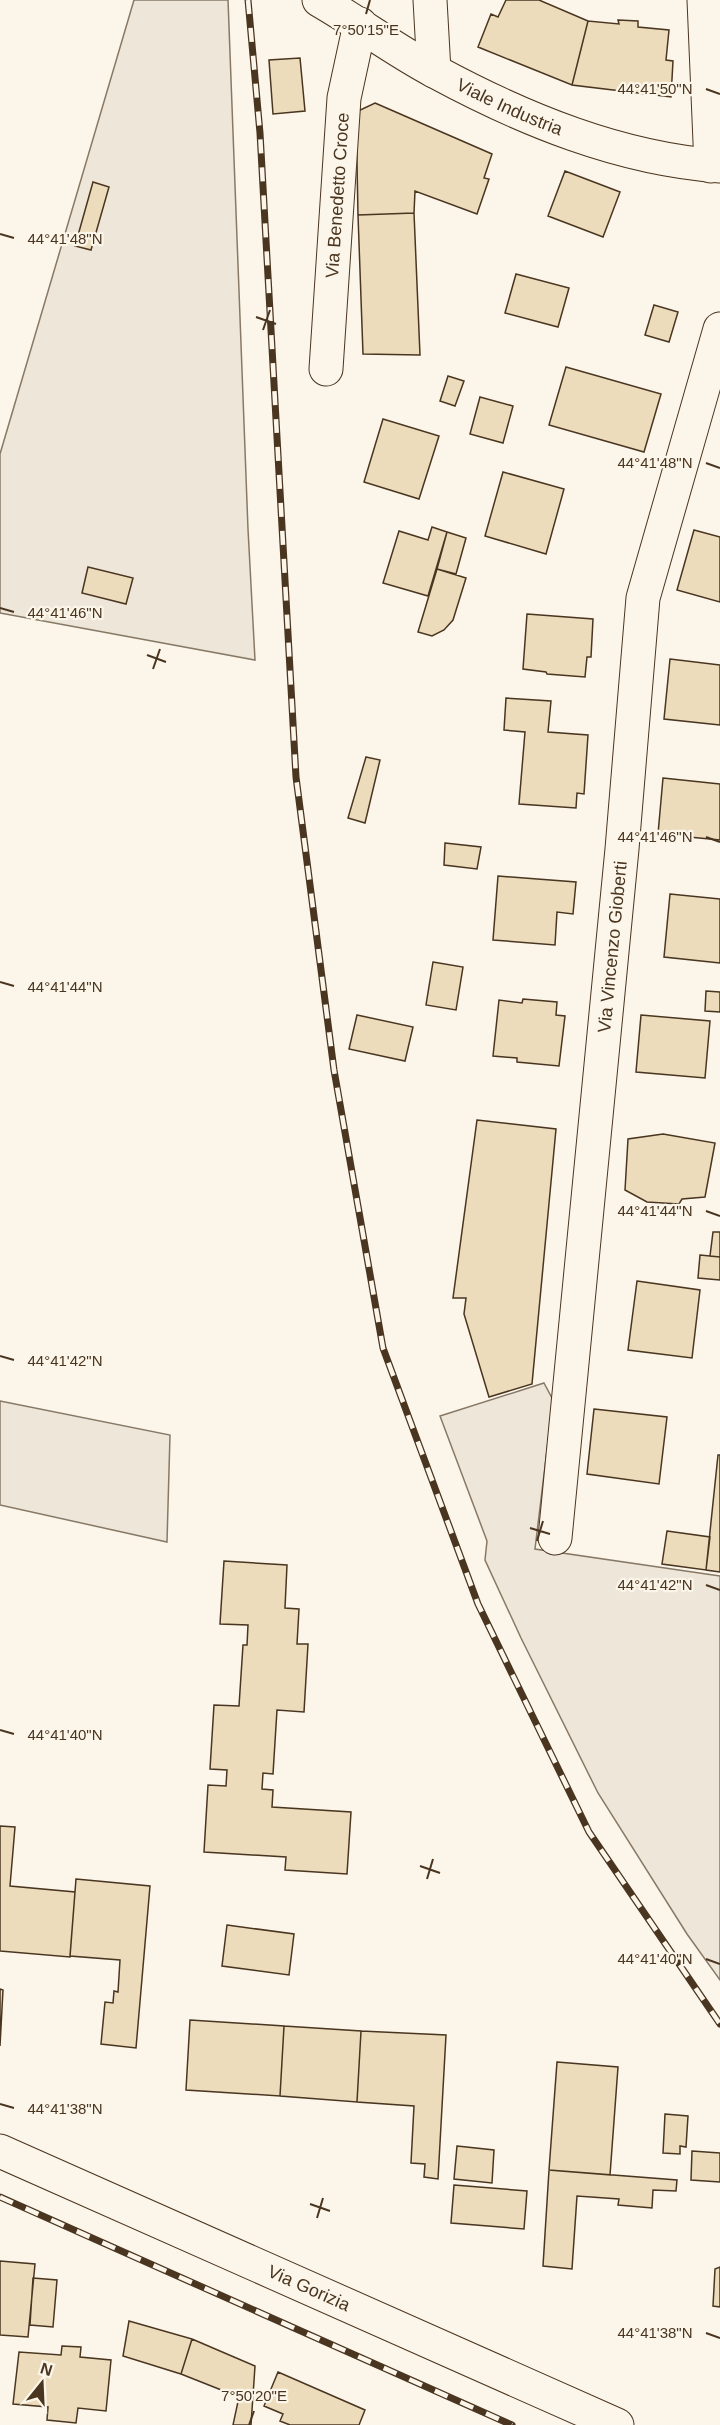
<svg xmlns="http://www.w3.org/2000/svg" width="720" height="2425" font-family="Arial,sans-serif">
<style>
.green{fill:#ede6d9;stroke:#887966;stroke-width:1.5}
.building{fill:#ecdcbc;stroke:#4a3520;stroke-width:1.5}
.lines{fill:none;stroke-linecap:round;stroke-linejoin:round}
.minor-casing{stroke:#4a3520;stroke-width:35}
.minor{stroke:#fbf6e9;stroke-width:33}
.rail-casing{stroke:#4a3520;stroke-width:7}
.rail{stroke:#fbf6e9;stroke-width:4.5;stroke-dasharray:14;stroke-linecap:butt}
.ticks{fill:none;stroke:#4a3520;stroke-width:2}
.labels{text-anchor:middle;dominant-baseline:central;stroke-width:4.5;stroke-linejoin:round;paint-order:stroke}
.street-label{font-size:18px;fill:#4a3520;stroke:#fbf6e9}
.ticks-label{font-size:15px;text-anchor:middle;fill:#4a3520;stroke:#fbf6e9;stroke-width:4.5;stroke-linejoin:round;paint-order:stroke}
</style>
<rect width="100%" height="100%" fill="#fbf6e9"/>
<!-- green -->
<path class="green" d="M 134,0 L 228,0 L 248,529 L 255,660 L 0,613 L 0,454 Z
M 544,1383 L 553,1400 L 535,1549 L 720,1576 L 720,1980 L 687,1934 L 598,1793 L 521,1638 L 485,1560 L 487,1541 L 440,1416 Z
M 0,1401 L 170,1435 L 167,1542 L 0,1505 Z"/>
<!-- building -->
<path class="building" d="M 506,0 L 539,0 L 588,21 L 572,85 L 478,47 L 491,14 L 498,17 Z
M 618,20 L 638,21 L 638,27 L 669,30 L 666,60 L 673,61 L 671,97 L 572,85 L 588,21 L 619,24 Z
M 300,58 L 305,111 L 273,114 L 269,60 Z
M 375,103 L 492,154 L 484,178 L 489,179 L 477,214 L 415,191 L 414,213 L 358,215 L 356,112 Z
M 565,171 L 620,192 L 603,237 L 548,216 Z
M 93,182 L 109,187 L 91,250 L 75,246 Z
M 414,213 L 420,355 L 363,354 L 358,215 Z
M 516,274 L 569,288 L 558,327 L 505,313 Z
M 654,305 L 678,312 L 669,342 L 645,335 Z
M 566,367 L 661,394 L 644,452 L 549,425 Z
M 448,376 L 464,381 L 455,406 L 440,401 Z
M 480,397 L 513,406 L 503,443 L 470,434 Z
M 383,419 L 439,436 L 419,499 L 364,482 Z
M 503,472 L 564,489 L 546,554 L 485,536 Z
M 432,527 L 447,532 L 428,596 L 383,583 L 399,531 L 428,540 Z
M 694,530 L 720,537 L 720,602 L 677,590 Z
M 447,532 L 466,538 L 456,574 L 437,569 Z
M 88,567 L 133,578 L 126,604 L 82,593 Z
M 437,569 L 466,578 L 453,620 L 444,630 L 432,636 L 418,632 Z
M 527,614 L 593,619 L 591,657 L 587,657 L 585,677 L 547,674 L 546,672 L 523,669 Z
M 670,659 L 720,665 L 720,725 L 664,719 Z
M 506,698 L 551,701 L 548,732 L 588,735 L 584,794 L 577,793 L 576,808 L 519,804 L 525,732 L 504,730 Z
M 366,757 L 380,760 L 365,823 L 348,818 Z
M 663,778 L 720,784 L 720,840 L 658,834 Z
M 445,843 L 481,847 L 477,869 L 444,865 Z
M 498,876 L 576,882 L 573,914 L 557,912 L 555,945 L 493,940 Z
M 670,894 L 720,899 L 720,963 L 664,957 Z
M 433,962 L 463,967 L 456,1010 L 426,1005 Z
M 706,991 L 720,992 L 720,1012 L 705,1011 Z
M 523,999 L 557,1002 L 556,1015 L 565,1016 L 559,1066 L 517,1062 L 517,1058 L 493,1056 L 499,1000 L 522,1003 Z
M 357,1015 L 413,1027 L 405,1061 L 349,1049 Z
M 641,1015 L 710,1021 L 705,1078 L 636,1072 Z
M 477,1120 L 556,1129 L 532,1384 L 489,1397 L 464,1314 L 466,1298 L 453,1298 Z
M 663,1134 L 715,1143 L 705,1197 L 682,1199 L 679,1204 L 647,1202 L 625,1190 L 628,1139 Z
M 713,1232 L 720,1232 L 720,1257 L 710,1256 Z
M 700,1255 L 720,1257 L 720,1280 L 698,1278 Z
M 637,1281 L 700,1290 L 692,1358 L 628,1350 Z
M 594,1409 L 667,1417 L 659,1484 L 587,1474 Z
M 718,1455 L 720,1455 L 720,1572 L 706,1570 Z
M 667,1531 L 710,1537 L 706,1570 L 662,1564 Z
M 224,1561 L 287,1565 L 285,1608 L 299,1609 L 297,1644 L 308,1644 L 304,1712 L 277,1710 L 273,1774 L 263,1773 L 262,1789 L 273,1790 L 272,1807 L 351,1812 L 347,1874 L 285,1870 L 286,1857 L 204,1852 L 208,1785 L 226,1786 L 227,1770 L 210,1769 L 214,1705 L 239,1706 L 243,1645 L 247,1645 L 248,1625 L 220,1624 Z
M 0,1826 L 15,1827 L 10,1886 L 75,1892 L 70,1957 L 0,1951 Z
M 76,1879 L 150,1886 L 136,2048 L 101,2044 L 105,2002 L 113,2003 L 114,1991 L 118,1992 L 120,1960 L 70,1956 Z
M 227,1925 L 294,1934 L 289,1975 L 222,1966 Z
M 0,1989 L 3,1990 L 0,2046 Z
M 190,2020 L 284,2026 L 280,2096 L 186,2090 Z
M 284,2026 L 361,2031 L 357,2102 L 280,2096 Z
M 361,2031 L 446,2035 L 438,2179 L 424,2177 L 425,2164 L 411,2163 L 414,2106 L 357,2102 Z
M 557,2062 L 618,2067 L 610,2175 L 549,2170 Z
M 665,2114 L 688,2116 L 686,2147 L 680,2146 L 680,2154 L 663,2153 Z
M 457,2146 L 494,2150 L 492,2183 L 454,2179 Z
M 692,2151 L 720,2153 L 720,2182 L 691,2180 Z
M 549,2170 L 677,2180 L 676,2191 L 653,2190 L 652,2208 L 618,2205 L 619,2199 L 577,2196 L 572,2269 L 543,2266 Z
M 454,2185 L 527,2191 L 524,2229 L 451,2223 Z
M 0,2261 L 35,2264 L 28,2337 L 0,2335 Z
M 720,2267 L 720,2307 L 713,2306 L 715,2269 Z
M 33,2278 L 57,2280 L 53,2327 L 30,2325 Z
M 129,2321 L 192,2339 L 181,2374 L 123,2356 Z
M 192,2339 L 255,2366 L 251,2425 L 233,2425 L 239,2397 L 181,2374 Z
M 62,2346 L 81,2347 L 80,2357 L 111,2360 L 106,2411 L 78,2408 L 76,2423 L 47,2420 L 48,2407 L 13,2404 L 19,2352 L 61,2355 Z
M 278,2372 L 365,2410 L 359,2425 L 290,2425 L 280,2421 L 283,2414 L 264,2406 Z"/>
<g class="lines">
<!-- minor casing -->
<g class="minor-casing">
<g id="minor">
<path id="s1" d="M 319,0 C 359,23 396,51 436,72 C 523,119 620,159 720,166"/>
<path d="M 430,0 L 434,71"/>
<path d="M 704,0 L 711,166"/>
<path id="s2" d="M 326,369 L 344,98 L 360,24"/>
<path id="s3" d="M 555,1538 L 622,849 L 643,598 L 720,329"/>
<path id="s4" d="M 0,2151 L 617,2425"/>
</g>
</g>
<!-- minor -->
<use href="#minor" class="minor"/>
<!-- rail casing -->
<g class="rail-casing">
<path id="rail" d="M 248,0 L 260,133 L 296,777 L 334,1070 L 383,1348 L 478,1604 L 589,1832 L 720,2024
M 0,2197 L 512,2425"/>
</g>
<!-- rail -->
<use href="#rail" class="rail"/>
</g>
<!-- ticks -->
<path class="ticks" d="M 366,14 L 370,0M 706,89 L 720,94M 0,234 L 14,238M 256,317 L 276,324M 263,330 L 270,310M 706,463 L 720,468M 0,608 L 14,612M 147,655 L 166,662M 153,669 L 160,649M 706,837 L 720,842M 0,982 L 14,986M 706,1211 L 720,1216M 0,1356 L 14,1360M 530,1528 L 550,1534M 537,1541 L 543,1521M 706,1585 L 720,1590M 0,1730 L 14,1734M 420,1866 L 440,1873M 427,1879 L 433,1859M 706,1959 L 720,1964M 0,2104 L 14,2108M 310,2204 L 330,2211M 317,2218 L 323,2198M 706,2333 L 720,2338M 249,2425 L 254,2411"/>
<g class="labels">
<!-- street labels -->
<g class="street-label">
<text stroke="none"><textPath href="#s1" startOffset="219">Viale Industria</textPath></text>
<text stroke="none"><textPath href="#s2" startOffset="174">Via Benedetto Croce</textPath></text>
<text stroke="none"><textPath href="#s3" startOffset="594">Via Vincenzo Gioberti</textPath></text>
<text stroke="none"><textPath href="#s4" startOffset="338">Via Gorizia</textPath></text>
</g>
</g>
<g class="ticks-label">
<text x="366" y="35">7°50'15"E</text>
<text x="655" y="94">44°41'50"N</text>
<text x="65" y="244">44°41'48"N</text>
<text x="655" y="468">44°41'48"N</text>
<text x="65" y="618">44°41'46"N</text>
<text x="655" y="842">44°41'46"N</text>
<text x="65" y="992">44°41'44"N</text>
<text x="655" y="1216">44°41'44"N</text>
<text x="65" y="1366">44°41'42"N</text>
<text x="655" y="1590">44°41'42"N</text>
<text x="65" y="1740">44°41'40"N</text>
<text x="655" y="1964">44°41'40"N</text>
<text x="65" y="2114">44°41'38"N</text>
<text x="655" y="2338">44°41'38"N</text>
<text x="254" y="2401">7°50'20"E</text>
</g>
<!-- north arrow -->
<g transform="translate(42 2383) rotate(18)" stroke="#fbf6e9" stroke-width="4.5" paint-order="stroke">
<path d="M0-4.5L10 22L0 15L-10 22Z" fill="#4a3520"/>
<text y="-9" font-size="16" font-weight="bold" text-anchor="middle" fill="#4a3520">N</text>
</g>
</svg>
